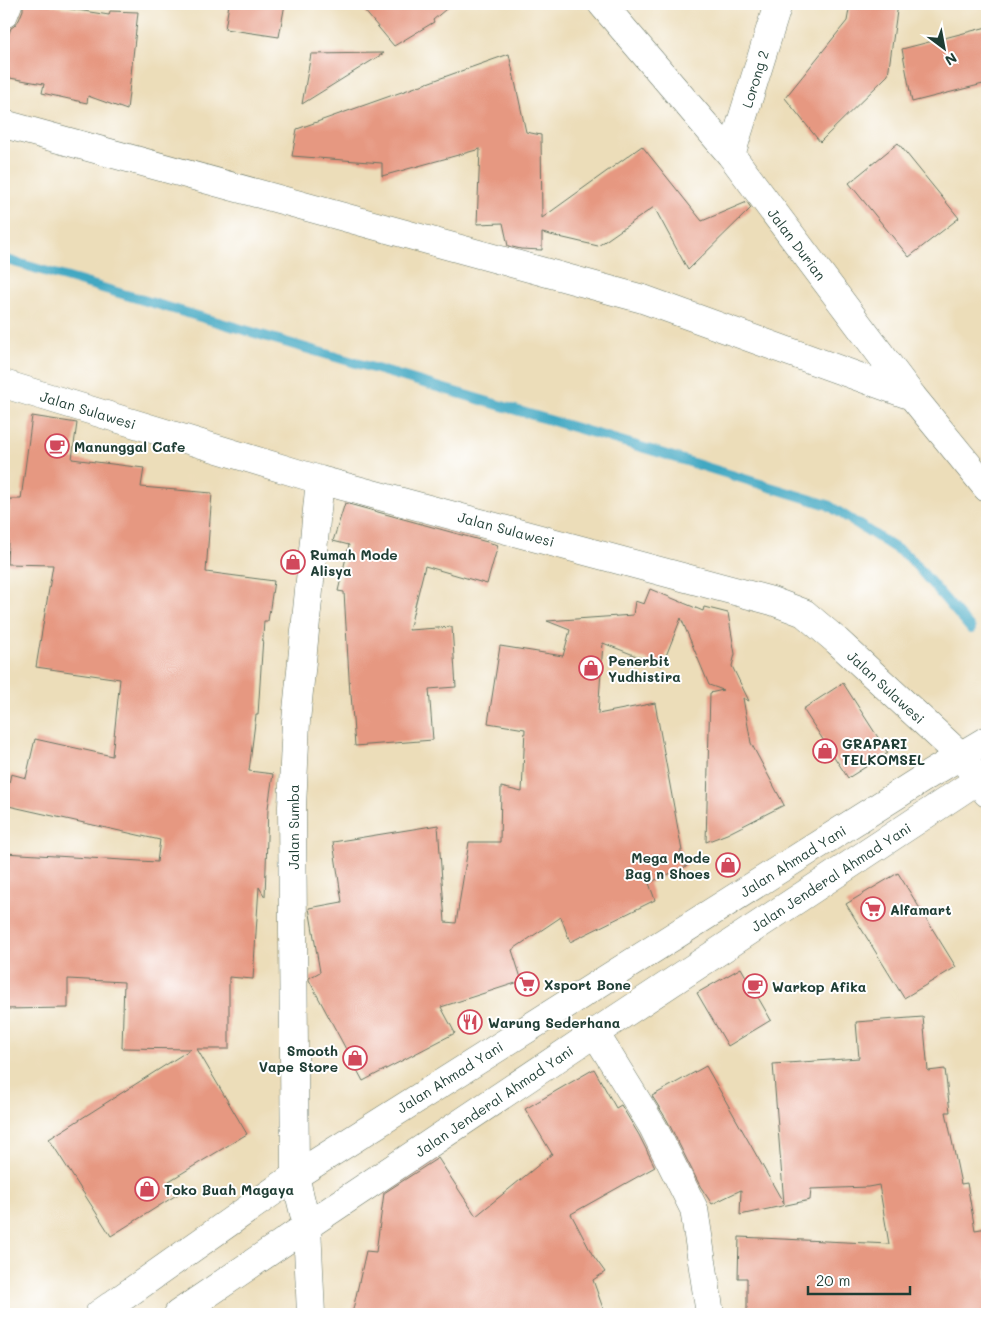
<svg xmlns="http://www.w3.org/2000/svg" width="991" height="1318" font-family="Mali,sans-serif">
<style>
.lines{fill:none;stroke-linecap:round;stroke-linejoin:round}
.stream{stroke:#42a8c2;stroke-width:10}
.building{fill:#e69881}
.minor-casing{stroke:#677563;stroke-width:29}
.tertiary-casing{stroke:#677563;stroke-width:29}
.secondary-casing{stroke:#677563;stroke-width:29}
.minor{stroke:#fff;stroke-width:28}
.tertiary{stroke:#fff;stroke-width:28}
.secondary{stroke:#fff;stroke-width:28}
.labels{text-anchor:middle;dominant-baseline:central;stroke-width:4;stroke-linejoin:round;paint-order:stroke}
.street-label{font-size:14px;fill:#1f3d34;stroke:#fff}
.poi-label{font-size:14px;font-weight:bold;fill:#1f3d34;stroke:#fff;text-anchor:start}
</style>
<rect width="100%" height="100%" fill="#fff"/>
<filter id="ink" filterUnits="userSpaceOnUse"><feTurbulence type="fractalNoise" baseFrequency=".02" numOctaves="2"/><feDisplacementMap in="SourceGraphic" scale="10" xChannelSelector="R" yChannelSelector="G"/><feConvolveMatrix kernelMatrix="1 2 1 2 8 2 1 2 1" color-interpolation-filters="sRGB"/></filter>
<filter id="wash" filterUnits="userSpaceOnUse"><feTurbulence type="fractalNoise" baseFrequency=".0096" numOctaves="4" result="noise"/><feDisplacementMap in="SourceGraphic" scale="20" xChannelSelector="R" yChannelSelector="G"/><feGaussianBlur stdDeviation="1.12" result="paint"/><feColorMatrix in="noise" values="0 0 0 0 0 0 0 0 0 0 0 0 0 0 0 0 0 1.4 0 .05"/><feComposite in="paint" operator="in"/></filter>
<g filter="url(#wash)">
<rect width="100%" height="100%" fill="#ecddb9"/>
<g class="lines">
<!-- stream -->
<path class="stream" d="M 4,259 L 651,450 L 828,505 L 909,557 L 971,629"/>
</g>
<g id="blocks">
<!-- building -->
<path class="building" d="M 23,4 L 48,4 L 58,7 L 109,15 L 110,11 L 138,12 L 127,110 L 88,96 L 87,103 L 42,93 L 44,84 L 4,77 L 4,46 L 11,28 L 14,26 L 19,20 L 23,10 Z
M 229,4 L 285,4 L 279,37 L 225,29 Z
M 359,4 L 452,4 L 433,20 L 434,22 L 394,46 Z
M 850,4 L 898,4 L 888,75 L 820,142 L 785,98 L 847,21 Z
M 987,27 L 987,83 L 912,102 L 902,49 Z
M 384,53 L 302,104 L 311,54 Z
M 509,54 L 526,132 L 541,135 L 542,218 L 642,146 L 702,221 L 747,202 L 751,208 L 688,270 L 654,207 L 598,246 L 542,233 L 542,250 L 521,249 L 508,246 L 503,223 L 477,224 L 480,149 L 382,176 L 382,163 L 292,156 L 297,129 Z
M 898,143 L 959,218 L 909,257 L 849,183 Z
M 32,416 L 77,423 L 72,459 L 144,468 L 141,487 L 212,493 L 206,572 L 274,581 L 268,621 L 264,621 L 258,715 L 256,715 L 249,771 L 273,774 L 268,808 L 265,897 L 259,887 L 253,979 L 229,977 L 229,1049 L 197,1049 L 247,1134 L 169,1181 L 178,1194 L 111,1236 L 49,1139 L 191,1049 L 122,1048 L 124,982 L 68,979 L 68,1008 L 4,1009 L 4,853 L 157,862 L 160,840 L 4,805 L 11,774 L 26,778 L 35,739 L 112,756 L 120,679 L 36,667 L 53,565 L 7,564 L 10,499 L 21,499 Z
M 345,503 L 498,545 L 487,584 L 425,566 L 409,630 L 452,627 L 456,687 L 429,689 L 433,740 L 355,746 L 351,694 L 350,694 L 344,592 L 338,591 L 349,545 L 333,541 Z
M 650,589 L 703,611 L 704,607 L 728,613 L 735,654 L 732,666 L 749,701 L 743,698 L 751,743 L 784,805 L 727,834 L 706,842 L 710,693 L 723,690 L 709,685 L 681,618 L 662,666 L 603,643 L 598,714 L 655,703 L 682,851 L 680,851 L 687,866 L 649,883 L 655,900 L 570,942 L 561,917 L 512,950 L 522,981 L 441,1007 L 455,1033 L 363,1081 L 309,980 L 309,978 L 320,972 L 309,908 L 342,902 L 333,842 L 438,825 L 445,922 L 456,923 L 469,842 L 500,842 L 501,787 L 522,792 L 525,729 L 488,723 L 500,646 L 563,656 L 570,630 L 547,621 L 633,615 L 635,601 L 644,604 Z
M 843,683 L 888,753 L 848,778 L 803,709 Z
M 898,873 L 956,967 L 904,998 L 846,904 Z
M 741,968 L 771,1020 L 728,1046 L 697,993 Z
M 923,1017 L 928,1071 L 945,1069 L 950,1112 L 946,1112 L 961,1184 L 967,1183 L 975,1230 L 987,1228 L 987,1314 L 747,1314 L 747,1278 L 738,1278 L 739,1237 L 889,1244 L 879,1185 L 868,1187 L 811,1189 L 810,1200 L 740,1215 L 741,1190 L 712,1204 L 700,1186 L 667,1120 L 652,1096 L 706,1066 L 784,1204 L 773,1064 L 859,1058 L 856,1022 Z
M 594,1069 L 616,1108 L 621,1105 L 639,1135 L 655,1167 L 571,1214 L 592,1254 L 605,1272 L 593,1280 L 605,1314 L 352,1314 L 366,1251 L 376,1252 L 384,1193 L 438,1158 L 476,1216 L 552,1154 L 525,1109 Z"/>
</g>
</g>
<g filter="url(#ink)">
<use href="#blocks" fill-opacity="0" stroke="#677563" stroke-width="1"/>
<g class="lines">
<!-- minor casing -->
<g class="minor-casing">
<path id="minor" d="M 4,14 L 8,4
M 731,155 L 778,4
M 4,384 L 320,480 L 772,601 L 804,613 L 837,641 L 961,756 L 987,793
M 311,1314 L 307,1226 L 295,1176 L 292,807 L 296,721 L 320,480"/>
</g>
<!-- tertiary casing -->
<g class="tertiary-casing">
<path id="tertiary" d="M 602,4 L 731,155 L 912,396 L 987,488
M 4,124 L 643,299 L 912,396
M 595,1033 L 653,1127 L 694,1209 L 710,1314"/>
</g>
<!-- secondary casing -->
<g class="secondary-casing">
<path id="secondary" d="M 99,1314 L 295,1176 L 930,774 L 987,740
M 178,1314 L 307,1226 L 595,1033 L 987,774"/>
</g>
<!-- minor -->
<use href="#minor" class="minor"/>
<!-- tertiary -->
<use href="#tertiary" class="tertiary"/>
<!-- secondary -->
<use href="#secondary" class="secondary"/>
</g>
</g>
<!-- icons -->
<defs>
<g id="cafe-ring" transform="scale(1.25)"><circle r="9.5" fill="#fff" stroke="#d1495b" stroke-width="1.5"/><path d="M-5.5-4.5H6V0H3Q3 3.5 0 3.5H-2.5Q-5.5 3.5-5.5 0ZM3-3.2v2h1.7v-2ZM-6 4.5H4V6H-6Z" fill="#d1495b"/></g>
<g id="shop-ring" transform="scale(1.25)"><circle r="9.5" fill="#fff" stroke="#d1495b" stroke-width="1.5"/><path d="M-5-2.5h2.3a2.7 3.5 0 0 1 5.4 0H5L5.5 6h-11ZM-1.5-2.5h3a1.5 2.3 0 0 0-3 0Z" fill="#d1495b"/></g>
<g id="supermarket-ring" transform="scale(1.25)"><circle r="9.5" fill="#fff" stroke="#d1495b" stroke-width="1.5"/><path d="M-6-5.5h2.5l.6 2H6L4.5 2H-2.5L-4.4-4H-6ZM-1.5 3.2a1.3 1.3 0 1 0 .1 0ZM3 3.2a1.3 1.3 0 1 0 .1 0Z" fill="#d1495b"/></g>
<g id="restaurant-ring" transform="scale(1.25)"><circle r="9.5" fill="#fff" stroke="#d1495b" stroke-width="1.5"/><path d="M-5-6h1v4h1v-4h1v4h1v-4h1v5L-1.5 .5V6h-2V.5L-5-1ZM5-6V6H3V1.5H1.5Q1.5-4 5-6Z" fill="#d1495b"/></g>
</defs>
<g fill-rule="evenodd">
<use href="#cafe-ring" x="57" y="446"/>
<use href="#shop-ring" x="293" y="562"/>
<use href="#shop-ring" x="591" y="668"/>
<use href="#shop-ring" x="825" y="751"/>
<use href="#shop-ring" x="728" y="865"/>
<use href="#supermarket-ring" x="873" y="909"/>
<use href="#supermarket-ring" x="527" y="984"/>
<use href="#cafe-ring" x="755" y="986"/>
<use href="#restaurant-ring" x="470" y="1022"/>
<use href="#shop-ring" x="355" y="1058"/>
<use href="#shop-ring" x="147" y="1189"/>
</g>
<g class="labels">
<!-- street labels -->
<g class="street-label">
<text transform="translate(755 79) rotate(-73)">Lorong 2</text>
<text transform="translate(797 244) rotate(53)">Jalan Durian</text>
<text transform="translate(88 410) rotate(17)">Jalan Sulawesi</text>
<text transform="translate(506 529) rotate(15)">Jalan Sulawesi</text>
<text transform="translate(886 687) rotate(43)">Jalan Sulawesi</text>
<text transform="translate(293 827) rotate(-90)">Jalan Sumba</text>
<text transform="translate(793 861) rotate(-32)">Jalan Ahmad Yani</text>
<text transform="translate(831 877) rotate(-33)">Jalan Jenderal Ahmad Yani</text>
<text transform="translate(450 1077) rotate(-32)">Jalan Ahmad Yani</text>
<text transform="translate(494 1101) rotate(-34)">Jalan Jenderal Ahmad Yani</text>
</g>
<!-- poi labels -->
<g class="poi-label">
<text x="74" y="446">Manunggal Cafe</text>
<text x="310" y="554">Rumah Mode<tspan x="310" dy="16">Alisya</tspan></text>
<text x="608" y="660">Penerbit<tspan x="608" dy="16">Yudhistira</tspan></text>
<text x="842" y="743">GRAPARI<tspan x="842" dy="16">TELKOMSEL</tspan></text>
<text x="710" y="857" text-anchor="end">Mega Mode<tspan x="710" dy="16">Bag n Shoes</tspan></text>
<text x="890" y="909">Alfamart</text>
<text x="544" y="984">Xsport Bone</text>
<text x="772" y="986">Warkop Afika</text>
<text x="488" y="1022">Warung Sederhana</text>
<text x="338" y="1050" text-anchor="end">Smooth<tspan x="338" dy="16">Vape Store</tspan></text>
<text x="164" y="1189">Toko Buah Magaya</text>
</g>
</g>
<!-- margin -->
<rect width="991" height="1318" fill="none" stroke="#fff" stroke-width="20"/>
<!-- north arrow -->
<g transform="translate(944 48) rotate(148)" stroke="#ffffff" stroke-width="4" paint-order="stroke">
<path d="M0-4L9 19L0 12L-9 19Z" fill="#1f3d34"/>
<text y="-8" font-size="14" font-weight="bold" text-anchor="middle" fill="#1f3d34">N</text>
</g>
<!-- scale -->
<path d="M808 1286v8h102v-8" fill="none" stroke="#1f3d34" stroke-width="2.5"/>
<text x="816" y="1286" font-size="15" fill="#1f3d34" stroke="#ffffff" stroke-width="4" paint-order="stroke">20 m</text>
</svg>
